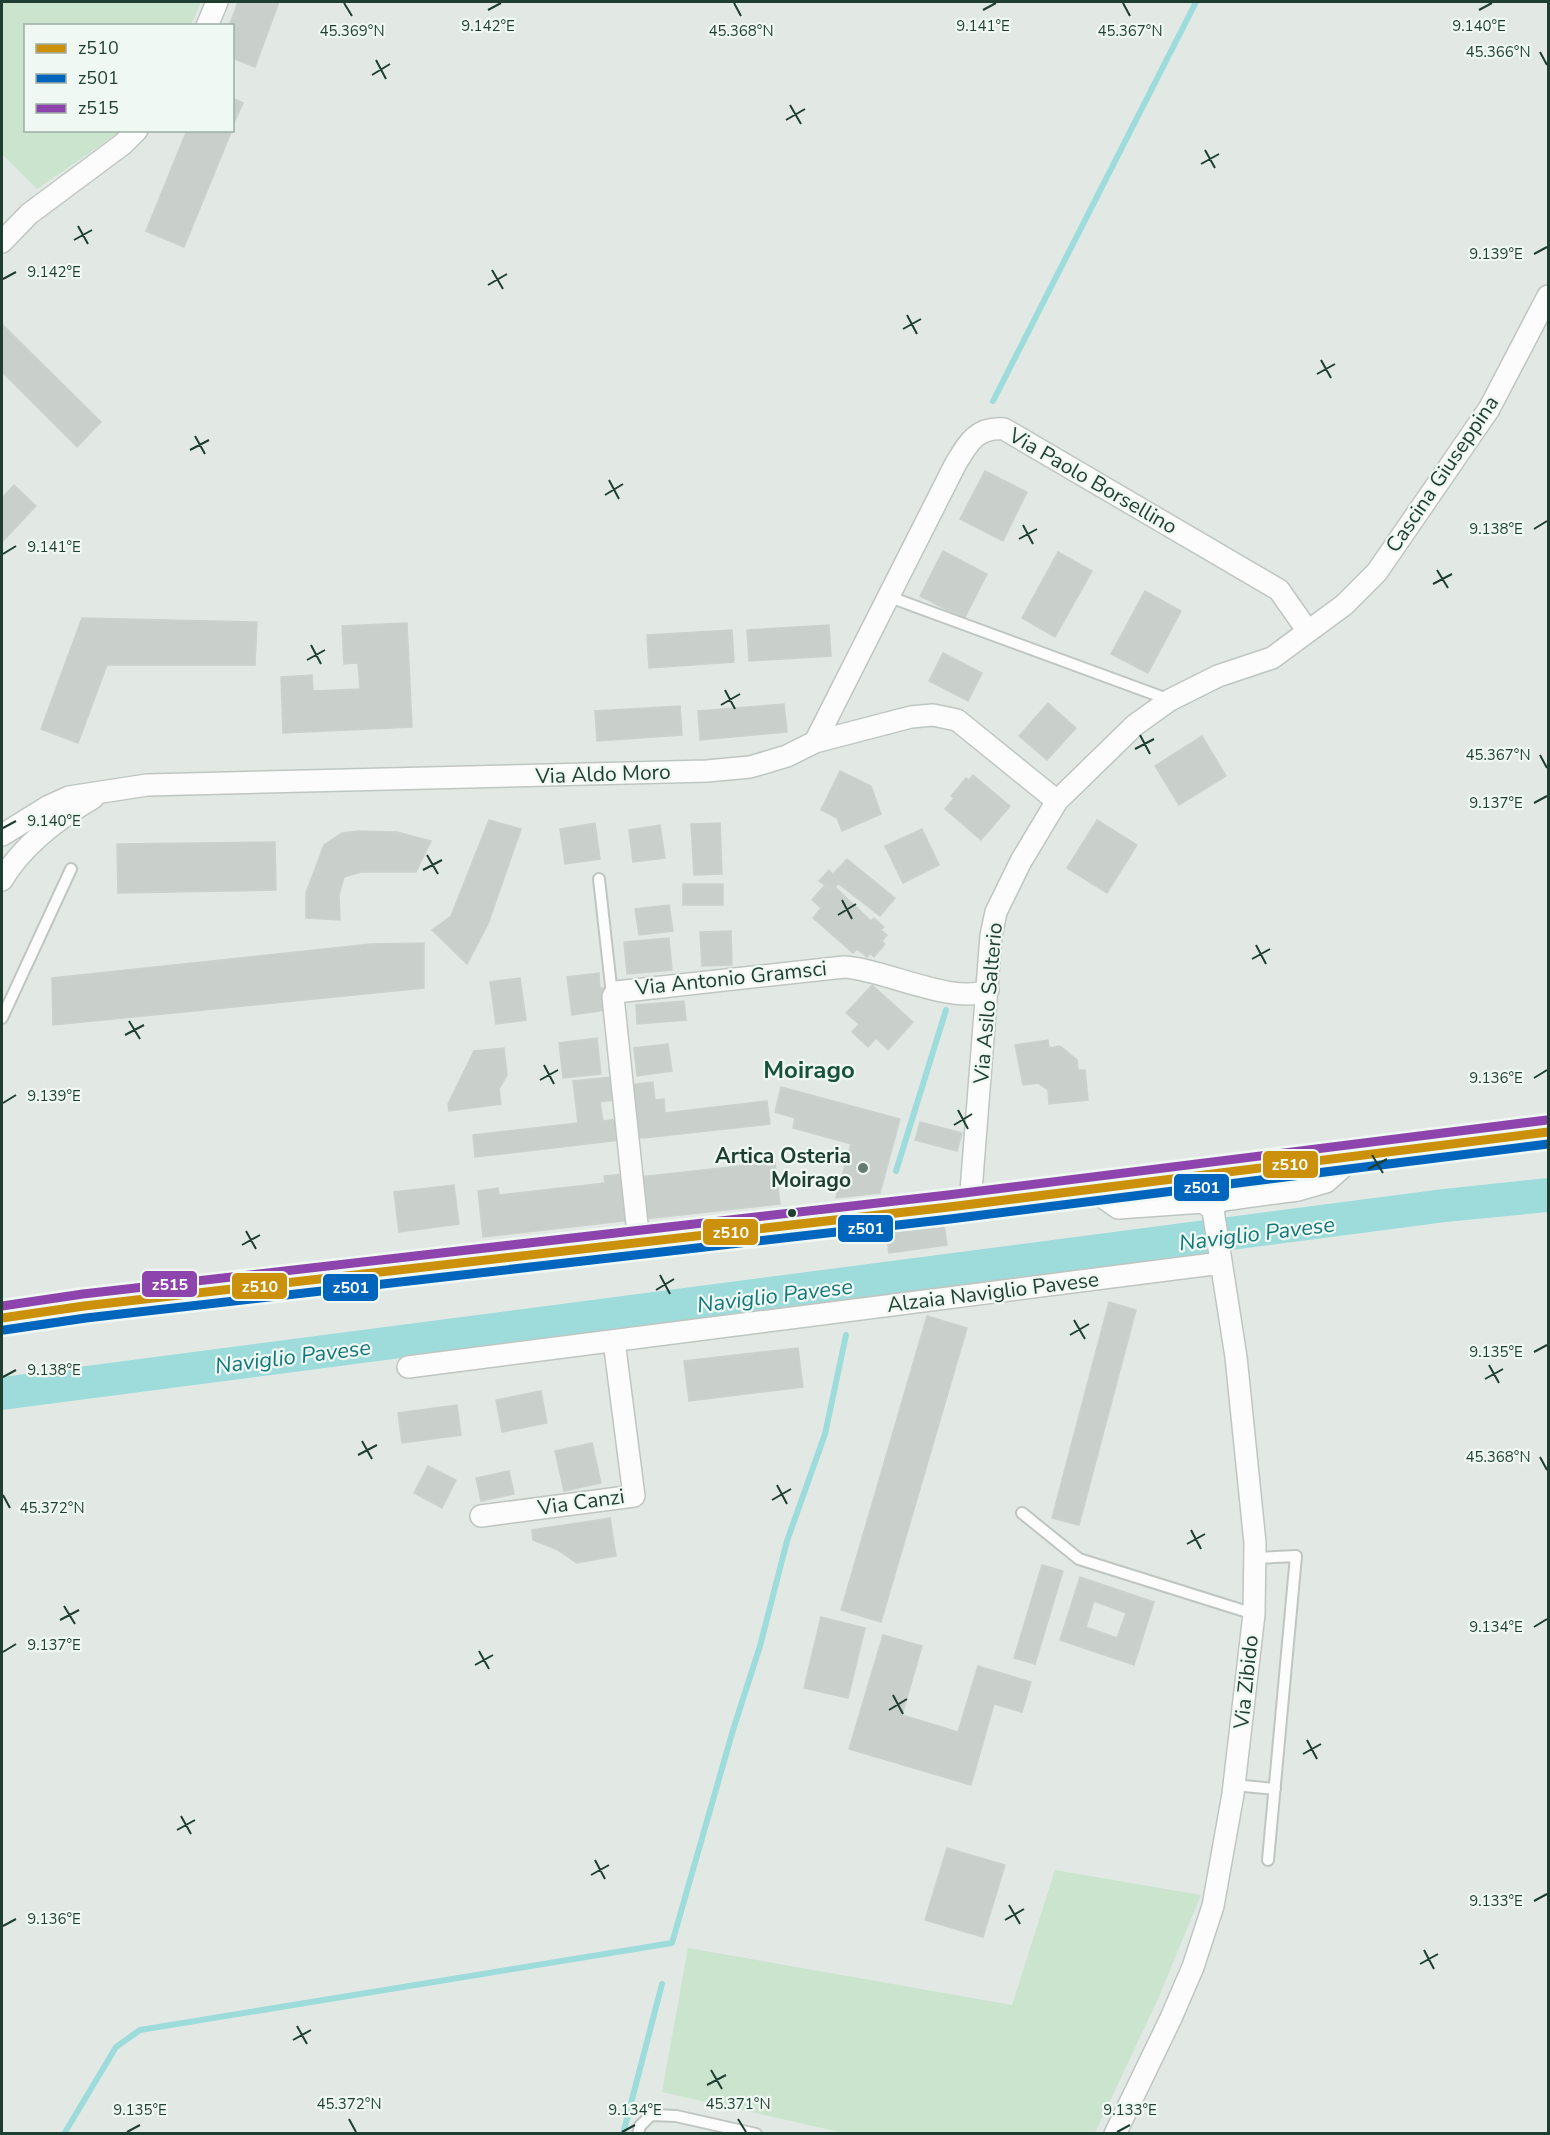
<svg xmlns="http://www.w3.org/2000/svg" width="1550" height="2135" font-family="'Nunito Sans',sans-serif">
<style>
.green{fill:#cae4ce}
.water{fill:#9edcdc}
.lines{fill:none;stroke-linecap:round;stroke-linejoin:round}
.stream{stroke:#9edcdc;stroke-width:6}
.building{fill:#c9d0cc;stroke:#cbd2ce;stroke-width:1.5;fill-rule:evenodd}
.lane-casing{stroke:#bfc6c2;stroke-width:14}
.street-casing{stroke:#bfc6c2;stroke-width:24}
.primary-casing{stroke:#bbc5c1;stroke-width:36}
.lane{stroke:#fbfcfb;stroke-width:10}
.street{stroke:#fbfcfb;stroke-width:21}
.primary{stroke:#ccd6d1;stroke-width:33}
.bus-1-casing{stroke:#f0f8f3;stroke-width:14}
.bus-2-casing{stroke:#f0f8f3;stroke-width:14}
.bus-3-casing{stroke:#f0f8f3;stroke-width:14}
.bus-1{stroke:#cc910a;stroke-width:9}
.bus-2{stroke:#0065bd;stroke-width:9}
.bus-3{stroke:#8e44ad;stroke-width:9}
.ticks{fill:none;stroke:#1e3e31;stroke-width:2}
.poi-dot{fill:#637a70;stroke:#f0f8f3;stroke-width:2}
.bus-dot{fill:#1e3e31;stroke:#f0f8f3;stroke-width:2}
.labels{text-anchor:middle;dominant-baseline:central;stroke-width:4.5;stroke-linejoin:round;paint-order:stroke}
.street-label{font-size:21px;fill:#1e3e31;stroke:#f0f8f3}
.poi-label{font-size:21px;font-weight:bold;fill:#1e3e31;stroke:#f0f8f3;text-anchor:end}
.water-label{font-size:22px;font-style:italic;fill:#12797a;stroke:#f0f8f3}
.quarter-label{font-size:24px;font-weight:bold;fill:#18523b;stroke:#f0f8f3}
.ticks-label{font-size:15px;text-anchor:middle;fill:#1e3e31;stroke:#f0f8f3;stroke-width:4.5;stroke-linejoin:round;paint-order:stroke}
.line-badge{stroke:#f0f8f3;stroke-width:2}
.badge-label{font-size:16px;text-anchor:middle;font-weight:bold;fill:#fff}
</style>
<rect width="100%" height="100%" fill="#e2e9e5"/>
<!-- green -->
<path class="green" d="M 2,2 L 201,2 L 191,25 L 26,26 L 26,130 L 121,131 L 37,189 L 2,154 Z
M 1055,1870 L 1201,1895 L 1158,1999 L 1095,2133 L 844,2133 L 662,2092 L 688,1948 L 1012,2005 Z"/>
<!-- water -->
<path class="water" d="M 1548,1178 L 1548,1212 L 1446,1222 L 2,1410 L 2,1377 L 1443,1189 Z"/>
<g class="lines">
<!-- stream -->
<path class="stream" d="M 993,401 L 1196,2
M 896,1171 L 946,1010
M 64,2134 L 116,2047 L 140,2030 L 672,1943 L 733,1730 L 760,1646 L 787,1541 L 825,1434 L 846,1335
M 623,2134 L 662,1984"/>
</g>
<!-- building -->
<path class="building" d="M 238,2 L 279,2 L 255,67 L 232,58 L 232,26 L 229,26 Z
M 232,98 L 243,103 L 232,128 Z
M 187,130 L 232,130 L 184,247 L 146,231 Z
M 2,324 L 101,422 L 77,447 L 2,372 Z
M 985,471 L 1027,492 L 1003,541 L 960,519 Z
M 14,485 L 36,506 L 2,542 L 2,498 Z
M 943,551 L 987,574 L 964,619 L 920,596 Z
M 1058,552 L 1092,571 L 1055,637 L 1022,618 Z
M 1145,591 L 1181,611 L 1148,673 L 1111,654 Z
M 82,618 L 257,622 L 255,665 L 107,665 L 78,743 L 41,729 Z
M 407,623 L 412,727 L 283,733 L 281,677 L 312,675 L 313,691 L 360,689 L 358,663 L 344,664 L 342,626 Z
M 829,625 L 831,656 L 749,661 L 747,630 Z
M 732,630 L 734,662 L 649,668 L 647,635 Z
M 943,653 L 982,673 L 968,701 L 929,681 Z
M 1048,703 L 1076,728 L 1047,760 L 1019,736 Z
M 784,704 L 787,732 L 700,740 L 698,711 Z
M 680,706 L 682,735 L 597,741 L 595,711 Z
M 1202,736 L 1226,776 L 1179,805 L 1155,766 Z
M 840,771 L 871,786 L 881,814 L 842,831 L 837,818 L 821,810 Z
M 973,775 L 1010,806 L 981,840 L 945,809 L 954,798 L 951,796 L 966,778 L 969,780 Z
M 489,820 L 521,829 L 488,924 L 467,964 L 432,930 L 451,916 Z
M 1097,820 L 1137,845 L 1107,893 L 1067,868 Z
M 595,823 L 600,859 L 565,864 L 560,829 Z
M 720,823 L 722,874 L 694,875 L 691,824 Z
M 660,825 L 665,858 L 633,862 L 629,830 Z
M 922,829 L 939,865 L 903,883 L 885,846 Z
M 359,831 L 397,832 L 431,841 L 416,872 L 361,872 L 344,877 L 339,895 L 340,920 L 306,918 L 306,893 L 324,845 L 342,833 Z
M 275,842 L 276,890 L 118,893 L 117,844 Z
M 847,859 L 895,898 L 880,916 L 839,884 L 834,873 Z
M 829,870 L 840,882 L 833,890 L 819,881 Z
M 683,884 L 723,884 L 723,905 L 683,905 Z
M 824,886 L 832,890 L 836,888 L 871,921 L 874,918 L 884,927 L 881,930 L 887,935 L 882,941 L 885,944 L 874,957 L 870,953 L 867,957 L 857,949 L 853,953 L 813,918 L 821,908 L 812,900 Z
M 669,905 L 673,931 L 639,935 L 635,909 Z
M 731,931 L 732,965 L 702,966 L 700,932 Z
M 669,938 L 672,970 L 627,974 L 624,942 Z
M 424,943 L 424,988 L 53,1025 L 52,978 L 371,944 Z
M 599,973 L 600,988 L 604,988 L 606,1010 L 572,1015 L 567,977 Z
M 520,978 L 526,1020 L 496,1024 L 490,982 Z
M 872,985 L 913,1022 L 888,1050 L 876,1038 L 868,1047 L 852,1032 L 859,1024 L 846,1013 Z
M 684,1001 L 686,1020 L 637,1024 L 636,1005 Z
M 597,1038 L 601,1074 L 563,1078 L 559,1043 Z
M 1048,1040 L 1049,1048 L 1060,1046 L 1077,1060 L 1078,1070 L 1085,1070 L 1088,1100 L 1049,1104 L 1048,1090 L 1038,1083 L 1023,1085 L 1015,1045 Z
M 668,1044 L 672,1071 L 637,1076 L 634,1048 Z
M 504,1048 L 507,1075 L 499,1089 L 501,1104 L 449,1111 L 448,1104 L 474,1051 Z
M 612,1077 L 615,1100 L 600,1102 L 603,1121 L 617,1119 L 620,1140 L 475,1157 L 473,1135 L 578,1123 L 573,1081 Z
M 653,1082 L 655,1100 L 664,1099 L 665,1113 L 767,1101 L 770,1124 L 643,1138 L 636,1137 L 630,1085 Z
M 781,1087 L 900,1119 L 880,1193 L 836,1198 L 851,1144 L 793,1128 L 795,1118 L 775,1112 Z
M 920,1122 L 962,1133 L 957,1151 L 915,1140 Z
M 775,1162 L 780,1204 L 645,1219 L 640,1177 Z
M 626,1174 L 631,1220 L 483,1237 L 478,1191 L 498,1188 L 499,1195 L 605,1183 L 604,1176 Z
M 454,1185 L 459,1224 L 399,1232 L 394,1192 Z
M 944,1224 L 947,1245 L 889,1253 L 886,1232 Z
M 1109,1302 L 1136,1310 L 1079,1525 L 1052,1518 Z
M 927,1316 L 967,1328 L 881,1622 L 841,1610 Z
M 798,1348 L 803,1387 L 689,1401 L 684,1361 Z
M 541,1391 L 547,1423 L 502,1432 L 496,1400 Z
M 457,1405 L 461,1435 L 402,1443 L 398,1413 Z
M 592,1443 L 601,1483 L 564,1491 L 555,1451 Z
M 428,1466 L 456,1480 L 442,1508 L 414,1493 Z
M 509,1471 L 514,1494 L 481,1501 L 476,1478 Z
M 610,1518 L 616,1556 L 577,1563 L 556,1549 L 533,1540 L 532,1530 Z
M 1042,1565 L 1063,1571 L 1035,1664 L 1014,1658 Z
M 1080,1577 L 1154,1602 L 1134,1665 L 1060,1640 ZM 1094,1601 L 1126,1613 L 1117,1638 L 1086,1627 Z
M 821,1617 L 865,1628 L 848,1698 L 804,1688 Z
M 883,1635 L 922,1646 L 902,1715 L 958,1732 L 978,1666 L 1031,1682 L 1022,1712 L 994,1704 L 971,1785 L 849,1749 Z
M 947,1848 L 1005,1865 L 983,1937 L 925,1920 Z"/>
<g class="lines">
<!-- lane casing -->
<g class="lane-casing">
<path id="lane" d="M 887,596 L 1170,700
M 599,879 L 612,995
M 2,1018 L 71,869
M 1022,1513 L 1079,1559 L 1254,1614
M 1255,1558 L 1296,1556 L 1268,1860
M 1234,1785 L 1275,1789
M 638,2134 L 640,2126 L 651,2115 L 676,2116 L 756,2134"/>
</g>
<!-- street casing -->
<g class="street-casing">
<path id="street" d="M 207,26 L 217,2
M 2,242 L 29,214 L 123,144 L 137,130
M 815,742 L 955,465 C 968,443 976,427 1004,429 L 1279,590 L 1307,630
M 2,835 L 49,806 L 69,797 L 147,785 L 707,771 L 750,767 L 787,756 L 815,742 L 911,717 L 933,715 L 957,720 L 1057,801
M 2,880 C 22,846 59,818 93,798
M 1091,1189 L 1118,1208 L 1203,1202 L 1213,1210 L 1236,1357 L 1255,1543 L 1254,1614 L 1233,1794 L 1213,1906 L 1193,1967 L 1171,2018 L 1115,2134
M 970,1204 L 991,936 L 996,912 L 1021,861 L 1057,801 L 1135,725 L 1170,700 L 1218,676 L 1272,658 L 1344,605 L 1377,572 L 1489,409 L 1548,296
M 1213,1210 L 1216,1204 L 1223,1200 L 1298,1190 L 1326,1182 L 1353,1158
M 639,1243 L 613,997 L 616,992 L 844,967 C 884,969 954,1006 988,990
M 408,1367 L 1221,1263
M 481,1516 L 634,1496 L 614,1341"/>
</g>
<!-- primary casing -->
<g class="primary-casing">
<path id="primary" d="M 2,1318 L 84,1306 L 949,1207 L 1548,1132"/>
</g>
<!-- lane -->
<use href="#lane" class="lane"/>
<!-- street -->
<use href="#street" class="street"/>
<!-- primary -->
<use href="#primary" class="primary"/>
<!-- bus-1 casing -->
<g class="bus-1-casing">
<path id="bus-1" d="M 2,1318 L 84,1306 L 949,1207 L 1548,1132"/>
</g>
<!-- bus-2 casing -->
<g class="bus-2-casing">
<path id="bus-2" d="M 4,1330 L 86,1318 L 950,1219 L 1548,1144"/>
</g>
<!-- bus-3 casing -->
<g class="bus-3-casing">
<path id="bus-3" d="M 2,1306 L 83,1294 L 948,1195 L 1547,1120"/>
</g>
<!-- bus-1 -->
<use href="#bus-1" class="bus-1"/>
<!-- bus-2 -->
<use href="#bus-2" class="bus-2"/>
<!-- bus-3 -->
<use href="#bus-3" class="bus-3"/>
</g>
<!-- ticks -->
<path class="ticks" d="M 344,3 L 352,16M 734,3 L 741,16M 1123,3 L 1130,16M 488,10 L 501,3M 983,10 L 996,3M 1479,10 L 1492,3M 1540,52 L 1547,65M 376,60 L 386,79M 372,75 L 390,64M 790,105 L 801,124M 786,120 L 805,109M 1205,150 L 1215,168M 1201,164 L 1219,154M 78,226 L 88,244M 74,240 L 92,230M 1534,254 L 1547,247M 492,270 L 503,289M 3,279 L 16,272M 488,285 L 507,274M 907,315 L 917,334M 903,329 L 921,319M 1321,360 L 1331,378M 1317,374 L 1335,364M 195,436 L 205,454M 190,450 L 209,440M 609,480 L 619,499M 605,495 L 623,484M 1023,525 L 1033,544M 1534,529 L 1547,521M 1019,539 L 1037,529M 3,554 L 16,546M 1437,570 L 1448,588M 1433,584 L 1452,574M 311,645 L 321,664M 307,660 L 325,650M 725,690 L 735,709M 721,705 L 740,694M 1140,735 L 1150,754M 1135,749 L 1154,739M 1540,755 L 1547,768M 1534,803 L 1547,796M 3,828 L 16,821M 427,855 L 438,874M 423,870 L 442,860M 842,900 L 852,919M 838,915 L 856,904M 1256,945 L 1266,964M 1252,959 L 1270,949M 129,1021 L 140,1039M 125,1035 L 144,1025M 544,1065 L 554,1084M 1534,1078 L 1547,1070M 540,1080 L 558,1070M 3,1103 L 16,1095M 958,1110 L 968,1129M 954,1125 L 972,1114M 1372,1155 L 1383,1173M 1368,1169 L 1387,1159M 246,1231 L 256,1249M 242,1245 L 260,1235M 660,1275 L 670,1294M 656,1290 L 674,1279M 1074,1320 L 1085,1339M 1070,1335 L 1089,1324M 1534,1352 L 1547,1345M 1489,1365 L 1499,1383M 3,1377 L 16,1370M 1485,1379 L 1503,1369M 362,1441 L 372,1459M 358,1455 L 377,1445M 1540,1457 L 1547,1470M 777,1485 L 787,1504M 3,1495 L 10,1508M 772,1500 L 791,1489M 1191,1530 L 1201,1549M 1187,1544 L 1205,1534M 64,1606 L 75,1624M 60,1620 L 79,1610M 1534,1627 L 1547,1619M 479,1651 L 489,1669M 3,1652 L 16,1644M 475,1665 L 493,1655M 893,1695 L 903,1714M 889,1710 L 907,1699M 1307,1740 L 1317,1759M 1303,1754 L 1321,1744M 181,1816 L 191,1834M 177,1830 L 195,1820M 595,1860 L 605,1879M 591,1875 L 609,1865M 1534,1901 L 1547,1894M 1009,1905 L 1020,1924M 1005,1920 L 1024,1909M 3,1926 L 16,1919M 1424,1950 L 1434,1969M 1420,1964 L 1438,1954M 297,2026 L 307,2044M 293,2040 L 311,2030M 711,2070 L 722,2089M 707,2085 L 726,2075M 349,2119 L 356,2132M 738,2119 L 746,2132M 127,2132 L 140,2125M 622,2132 L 635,2125M 1117,2132 L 1130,2125"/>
<!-- markers -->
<circle class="poi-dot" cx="863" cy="1168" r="6"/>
<circle class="bus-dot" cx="792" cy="1213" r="5"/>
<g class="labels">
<!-- street labels -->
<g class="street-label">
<text transform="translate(1442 474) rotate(-56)">Cascina Giuseppina</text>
<text transform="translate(1093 481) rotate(30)">Via Paolo Borsellino</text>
<text transform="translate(603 774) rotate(-2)">Via Aldo Moro</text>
<text transform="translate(731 978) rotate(-6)">Via Antonio Gramsci</text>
<text transform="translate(988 1003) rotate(-85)">Via Asilo Salterio</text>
<text transform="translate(993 1292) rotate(-7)">Alzaia Naviglio Pavese</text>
<text transform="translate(581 1502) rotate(-8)">Via Canzi</text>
<text transform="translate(1246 1682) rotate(-84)">Via Zibido</text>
</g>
<!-- poi labels -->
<g class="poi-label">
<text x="851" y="1156">Artica Osteria<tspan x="851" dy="24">Moirago</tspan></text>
</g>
<!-- water labels -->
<g class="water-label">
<text transform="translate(1257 1234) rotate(-7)">Naviglio Pavese</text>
<text transform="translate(775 1296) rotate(-7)">Naviglio Pavese</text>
<text transform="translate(293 1357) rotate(-7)">Naviglio Pavese</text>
</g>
<!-- quarter labels -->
<g class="quarter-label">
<text x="809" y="1070">Moirago</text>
</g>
</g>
<g class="ticks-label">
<text x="488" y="31">9.142°E</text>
<text x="983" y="31">9.141°E</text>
<text x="1479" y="31">9.140°E</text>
<text x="352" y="36">45.369°N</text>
<text x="741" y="36">45.368°N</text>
<text x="1130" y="36">45.367°N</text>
<text x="1498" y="57">45.366°N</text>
<text x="1496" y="259">9.139°E</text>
<text x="54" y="277">9.142°E</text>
<text x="1496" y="534">9.138°E</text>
<text x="54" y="552">9.141°E</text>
<text x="1498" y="760">45.367°N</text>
<text x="1496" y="808">9.137°E</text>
<text x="54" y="826">9.140°E</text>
<text x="1496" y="1083">9.136°E</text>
<text x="54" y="1101">9.139°E</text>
<text x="1496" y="1357">9.135°E</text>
<text x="54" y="1375">9.138°E</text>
<text x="1498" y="1462">45.368°N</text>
<text x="52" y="1513">45.372°N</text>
<text x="1496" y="1632">9.134°E</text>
<text x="54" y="1650">9.137°E</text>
<text x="1496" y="1906">9.133°E</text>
<text x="54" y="1924">9.136°E</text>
<text x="349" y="2109">45.372°N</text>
<text x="738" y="2109">45.371°N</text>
<text x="140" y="2115">9.135°E</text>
<text x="635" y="2115">9.134°E</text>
<text x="1130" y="2115">9.133°E</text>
</g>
<g class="line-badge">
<rect x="1262" y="1150" width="57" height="29" rx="6" fill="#cc910a"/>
<rect x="1173" y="1173" width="57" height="29" rx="6" fill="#0065bd"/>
<rect x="837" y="1214" width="57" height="29" rx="6" fill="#0065bd"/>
<rect x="702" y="1218" width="57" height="28" rx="6" fill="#cc910a"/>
<rect x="141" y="1270" width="57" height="28" rx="6" fill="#8e44ad"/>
<rect x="231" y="1272" width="57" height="28" rx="6" fill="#cc910a"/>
<rect x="322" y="1273" width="57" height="29" rx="6" fill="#0065bd"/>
</g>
<g class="badge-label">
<text x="1290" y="1170">z510</text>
<text x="1202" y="1193">z501</text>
<text x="866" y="1234">z501</text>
<text x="731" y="1238">z510</text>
<text x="170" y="1290">z515</text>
<text x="260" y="1292">z510</text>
<text x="351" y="1293">z501</text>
</g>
<!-- border -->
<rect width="1550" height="2135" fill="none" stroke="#1e3e31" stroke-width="6"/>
<!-- legend -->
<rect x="24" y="24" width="210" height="108" fill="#f0f8f3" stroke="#9caea5" stroke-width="1.5"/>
<rect x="36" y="44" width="30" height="9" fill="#cc910a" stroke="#9caea5" stroke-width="1.5"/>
<text x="78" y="54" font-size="18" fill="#1e3e31">z510</text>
<rect x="36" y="74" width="30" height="9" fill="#0065bd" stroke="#9caea5" stroke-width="1.5"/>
<text x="78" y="84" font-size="18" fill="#1e3e31">z501</text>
<rect x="36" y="104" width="30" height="9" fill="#8e44ad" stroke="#9caea5" stroke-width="1.5"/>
<text x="78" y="114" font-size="18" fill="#1e3e31">z515</text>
</svg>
